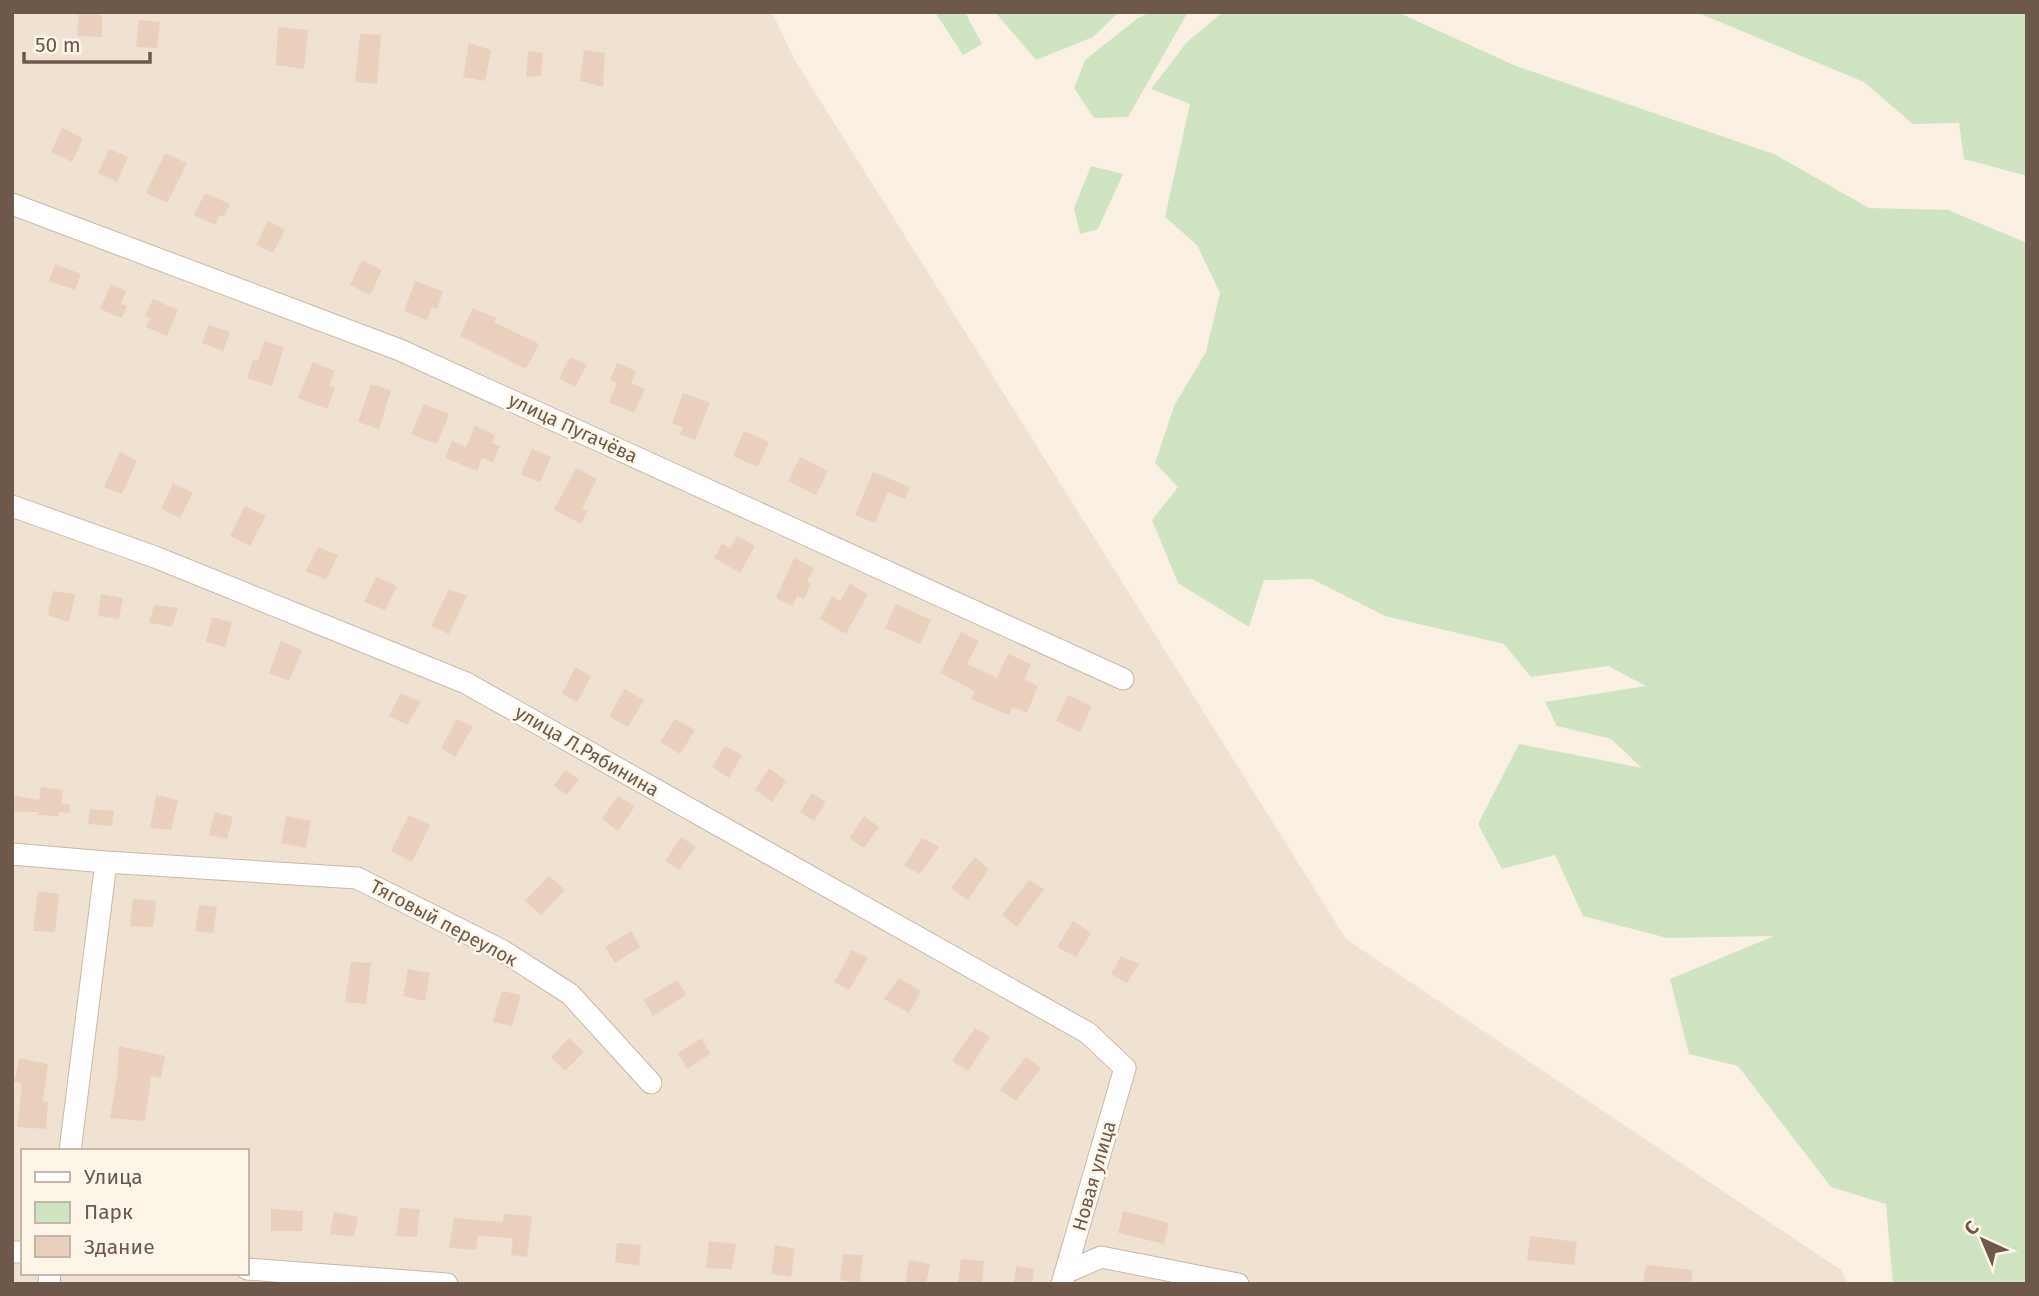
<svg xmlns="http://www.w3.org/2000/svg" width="2039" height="1296" font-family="'Fira Sans',sans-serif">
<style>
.residential{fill:#efe2d2;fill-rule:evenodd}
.green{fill:#d0e4c4}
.building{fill:#ead0be}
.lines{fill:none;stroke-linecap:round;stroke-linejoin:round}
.minor-casing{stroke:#c7b8ab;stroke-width:23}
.minor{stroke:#fff;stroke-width:21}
.labels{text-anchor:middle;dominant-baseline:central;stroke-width:5;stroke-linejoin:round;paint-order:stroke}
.street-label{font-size:19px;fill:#6d584c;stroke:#fcf5e8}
</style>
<rect width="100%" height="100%" fill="#f9f0e3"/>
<!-- residential -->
<path class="residential" d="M 12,12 L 772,12 L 794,59 L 1346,939 L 1841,1270 L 1848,1284 L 12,1284 ZM 23,1151 L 247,1151 L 247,1273 L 23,1273 Z"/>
<!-- green -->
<path class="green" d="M 935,12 L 965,12 L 982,44 L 963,55 Z
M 995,12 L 1119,12 L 1093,37 L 1036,60 Z
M 1151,12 L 1188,12 L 1128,117 L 1094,118 L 1074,88 L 1085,60 L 1138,18 Z
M 1223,12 L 1397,12 L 1516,66 L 1774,154 L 1869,208 L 1948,210 L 2027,243 L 2027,1284 L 1893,1284 L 1886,1204 L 1831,1187 L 1738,1066 L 1689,1054 L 1670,979 L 1774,936 L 1667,938 L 1583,916 L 1555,855 L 1502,869 L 1478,824 L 1519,744 L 1642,768 L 1611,739 L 1557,726 L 1545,702 L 1646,686 L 1608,666 L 1531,677 L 1504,644 L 1385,616 L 1312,579 L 1264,580 L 1249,627 L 1178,583 L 1152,520 L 1178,487 L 1155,463 L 1175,404 L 1206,352 L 1220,293 L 1197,245 L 1165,217 L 1190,104 L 1151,89 L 1187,42 Z
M 1696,12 L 2027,12 L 2027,176 L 1964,159 L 1959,123 L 1913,124 L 1864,82 Z
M 1091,166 L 1123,174 L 1098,229 L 1080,234 L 1074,208 Z"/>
<!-- building -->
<path class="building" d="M 79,13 L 102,15 L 102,37 L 77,36 Z
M 139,20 L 160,22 L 157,48 L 136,47 Z
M 278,27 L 308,30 L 304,69 L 276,65 Z
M 360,34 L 381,35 L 377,84 L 355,82 Z
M 469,43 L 491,50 L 485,81 L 463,77 Z
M 584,50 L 605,53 L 603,87 L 580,81 Z
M 528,51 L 543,53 L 541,76 L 526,77 Z
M 62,128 L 83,138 L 72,162 L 51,152 Z
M 109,149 L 128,157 L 117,182 L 98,173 Z
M 165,153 L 187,163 L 167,203 L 146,193 Z
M 205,193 L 230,204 L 224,216 L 220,215 L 215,225 L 194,215 Z
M 268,221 L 285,230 L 273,253 L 256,245 Z
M 362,260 L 382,270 L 370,295 L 350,285 Z
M 55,264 L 81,274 L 75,290 L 49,281 Z
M 415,281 L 443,291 L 437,309 L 432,307 L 427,320 L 404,311 Z
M 111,284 L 126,291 L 121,304 L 127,306 L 122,318 L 100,309 Z
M 153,299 L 178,310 L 167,336 L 146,327 L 150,318 L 145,316 Z
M 473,308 L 496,318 L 494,322 L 539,344 L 526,369 L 460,336 Z
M 208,325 L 230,332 L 223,351 L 202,343 Z
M 264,341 L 284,347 L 272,386 L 247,378 L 253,359 L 258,361 Z
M 570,357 L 587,365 L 575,387 L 559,378 Z
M 313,362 L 335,371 L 329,386 L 335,388 L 327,409 L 298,398 Z
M 617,363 L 636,371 L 631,383 L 645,389 L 634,413 L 609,402 L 617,383 L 610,380 Z
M 371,384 L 391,390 L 379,429 L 358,422 Z
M 683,393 L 710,403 L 695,440 L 680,434 L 683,427 L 672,423 Z
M 424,404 L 449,414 L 437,444 L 411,434 Z
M 475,426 L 495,435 L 492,443 L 500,446 L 493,462 L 482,458 L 477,471 L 445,458 L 452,441 L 466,447 Z
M 744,431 L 769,442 L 758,467 L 733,456 Z
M 532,449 L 551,457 L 540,482 L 521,474 Z
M 120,452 L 137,461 L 122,494 L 104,487 Z
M 800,457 L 828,471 L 816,495 L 788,481 Z
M 576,468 L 597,479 L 582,508 L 588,511 L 581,524 L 554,510 Z
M 873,472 L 910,487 L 905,499 L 888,492 L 875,523 L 855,515 Z
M 173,483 L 193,493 L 180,518 L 161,509 Z
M 245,506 L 266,516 L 250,546 L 230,536 Z
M 737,536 L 755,546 L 740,573 L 714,558 L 722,544 L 730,548 Z
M 318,547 L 338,555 L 326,580 L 306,571 Z
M 794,558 L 814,568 L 807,582 L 811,584 L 804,599 L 797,596 L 793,606 L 776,598 Z
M 376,577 L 397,586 L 385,610 L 364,602 Z
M 850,584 L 868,594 L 846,634 L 820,619 L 832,596 L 840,601 Z
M 449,589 L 467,596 L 449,634 L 431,626 Z
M 53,591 L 75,594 L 69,622 L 48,615 Z
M 101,594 L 123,598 L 119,619 L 98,616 Z
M 896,604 L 931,620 L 920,644 L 885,628 Z
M 154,605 L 178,608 L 172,627 L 149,623 Z
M 212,617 L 232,622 L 225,647 L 206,642 Z
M 961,632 L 979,641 L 967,664 L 997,678 L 1008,654 L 1031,664 L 1024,680 L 1038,686 L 1027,713 L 1012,707 L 1009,715 L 971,699 L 975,691 L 940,673 Z
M 281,641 L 302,650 L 289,681 L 269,673 Z
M 575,667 L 591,676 L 577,702 L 562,694 Z
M 624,689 L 644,700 L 628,727 L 609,717 Z
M 401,693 L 421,702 L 407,725 L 389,716 Z
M 1068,695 L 1092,706 L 1080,732 L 1056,721 Z
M 457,719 L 473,727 L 455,757 L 441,748 Z
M 675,719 L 695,730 L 680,754 L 660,742 Z
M 725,746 L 742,755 L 729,778 L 712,767 Z
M 769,768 L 786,781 L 772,802 L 755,790 Z
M 565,770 L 579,779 L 567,795 L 554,786 Z
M 41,787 L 63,790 L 61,803 L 70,805 L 69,813 L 59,812 L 59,816 L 37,815 L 38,812 L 12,812 L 12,795 L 39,800 Z
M 812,793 L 826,802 L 814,821 L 800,812 Z
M 156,795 L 178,800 L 171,830 L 150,828 Z
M 618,796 L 635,806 L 618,831 L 602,819 Z
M 90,809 L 114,811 L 112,826 L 88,824 Z
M 215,812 L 233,817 L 227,839 L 209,835 Z
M 409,815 L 430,825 L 412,862 L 391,851 Z
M 286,816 L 311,821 L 306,848 L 281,843 Z
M 864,816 L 879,827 L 864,848 L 849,838 Z
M 681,837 L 696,847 L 679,870 L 665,861 Z
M 922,838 L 939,847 L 920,874 L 904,866 Z
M 975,857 L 989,869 L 968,900 L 951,888 Z
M 549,876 L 565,890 L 541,915 L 525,901 Z
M 1029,880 L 1044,889 L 1017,927 L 1002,915 Z
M 38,891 L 59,894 L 55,932 L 33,931 Z
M 133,899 L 156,901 L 153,927 L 130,926 Z
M 199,905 L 217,907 L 213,933 L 195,931 Z
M 1073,921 L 1091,933 L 1076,957 L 1057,947 Z
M 631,931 L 640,947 L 615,963 L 605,947 Z
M 852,950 L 868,958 L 849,990 L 834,982 Z
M 1121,956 L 1139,964 L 1127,983 L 1111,974 Z
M 351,962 L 371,963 L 366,1004 L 345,1002 Z
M 408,969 L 430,973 L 425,1001 L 403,996 Z
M 899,978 L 921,991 L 909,1013 L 884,999 Z
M 677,980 L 686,995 L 653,1016 L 644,1000 Z
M 502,991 L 521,995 L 512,1026 L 493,1022 Z
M 975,1028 L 990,1037 L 968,1071 L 952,1061 Z
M 569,1038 L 584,1052 L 565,1071 L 551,1057 Z
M 702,1038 L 710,1054 L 687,1069 L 678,1053 Z
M 119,1046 L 165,1056 L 161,1078 L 151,1076 L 145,1121 L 110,1118 L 118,1070 L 117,1070 Z
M 1026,1057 L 1041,1068 L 1016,1101 L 1000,1090 Z
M 19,1058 L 48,1064 L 43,1101 L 48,1102 L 46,1129 L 17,1127 L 22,1083 L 14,1082 Z
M 400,1208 L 420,1209 L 417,1237 L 396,1236 Z
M 271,1209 L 303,1211 L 302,1231 L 271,1231 Z
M 1123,1211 L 1169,1223 L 1164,1244 L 1118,1233 Z
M 334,1212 L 358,1217 L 354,1237 L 330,1234 Z
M 504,1214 L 532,1216 L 527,1257 L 511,1255 L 513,1238 L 478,1236 L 476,1250 L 449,1248 L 454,1218 L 503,1222 Z
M 1530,1236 L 1577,1242 L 1574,1265 L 1527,1260 Z
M 709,1241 L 736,1244 L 732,1269 L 706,1268 Z
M 617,1243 L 641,1245 L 639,1266 L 615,1262 Z
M 775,1245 L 795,1249 L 791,1277 L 771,1274 Z
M 843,1254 L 863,1255 L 860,1283 L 840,1280 Z
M 961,1259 L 984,1261 L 982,1284 L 958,1284 Z
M 909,1260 L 930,1264 L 926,1284 L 905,1284 Z
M 1646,1265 L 1693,1270 L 1691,1284 L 1643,1284 Z
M 1016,1266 L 1034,1269 L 1032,1284 L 1014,1284 Z"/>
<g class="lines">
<!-- minor casing -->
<g class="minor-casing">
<path id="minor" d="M 12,204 L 400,350 L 1123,679
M 12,506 L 155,557 L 466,683 L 1088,1033 L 1125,1068 L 1062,1284
M 12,854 L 106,862 L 357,878 L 503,951 L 570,994 L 651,1083
M 70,1151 L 106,862
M 12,1252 L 23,1252
M 247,1269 L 447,1284
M 1065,1273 L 1101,1257 L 1238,1284
M 49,1284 L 50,1273"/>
</g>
<!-- minor -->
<use href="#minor" class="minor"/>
</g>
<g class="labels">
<!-- street labels -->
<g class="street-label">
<text transform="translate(573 428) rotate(25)">улица Пугачёва</text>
<text transform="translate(587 751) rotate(30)">улица Л.Рябинина</text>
<text transform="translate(444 923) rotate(28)">Тяговый переулок</text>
<text transform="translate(1094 1176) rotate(-74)">Новая улица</text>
</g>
</g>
<!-- border -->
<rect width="2039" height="1296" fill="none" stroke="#6d584c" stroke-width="28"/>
<!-- legend -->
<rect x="21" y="1149" width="228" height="126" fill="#fcf5e8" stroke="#c3b6aa" stroke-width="2"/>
<rect x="35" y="1172" width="35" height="10" fill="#ffffff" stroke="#c3b6aa" stroke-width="2"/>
<text x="84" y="1184" font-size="21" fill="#6d584c">Улица</text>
<rect x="35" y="1202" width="35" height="21" fill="#d0e4c4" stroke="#c3b6aa" stroke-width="2"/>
<text x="84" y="1219" font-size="21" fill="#6d584c">Парк</text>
<rect x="35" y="1236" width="35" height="21" fill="#ead0be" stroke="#c3b6aa" stroke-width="2"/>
<text x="84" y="1254" font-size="21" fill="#6d584c">Здание</text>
<!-- north arrow -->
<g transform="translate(1983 1240) rotate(316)" stroke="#fcf5e8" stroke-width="5" paint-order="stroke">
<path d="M0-5L12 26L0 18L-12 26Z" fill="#6d584c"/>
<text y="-10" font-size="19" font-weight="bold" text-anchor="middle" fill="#6d584c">С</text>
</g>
<!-- scale -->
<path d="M24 52v10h126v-10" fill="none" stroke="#6d584c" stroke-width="3.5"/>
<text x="35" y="52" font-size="21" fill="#6d584c" stroke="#fcf5e8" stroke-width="5" paint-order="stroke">50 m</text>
</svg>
